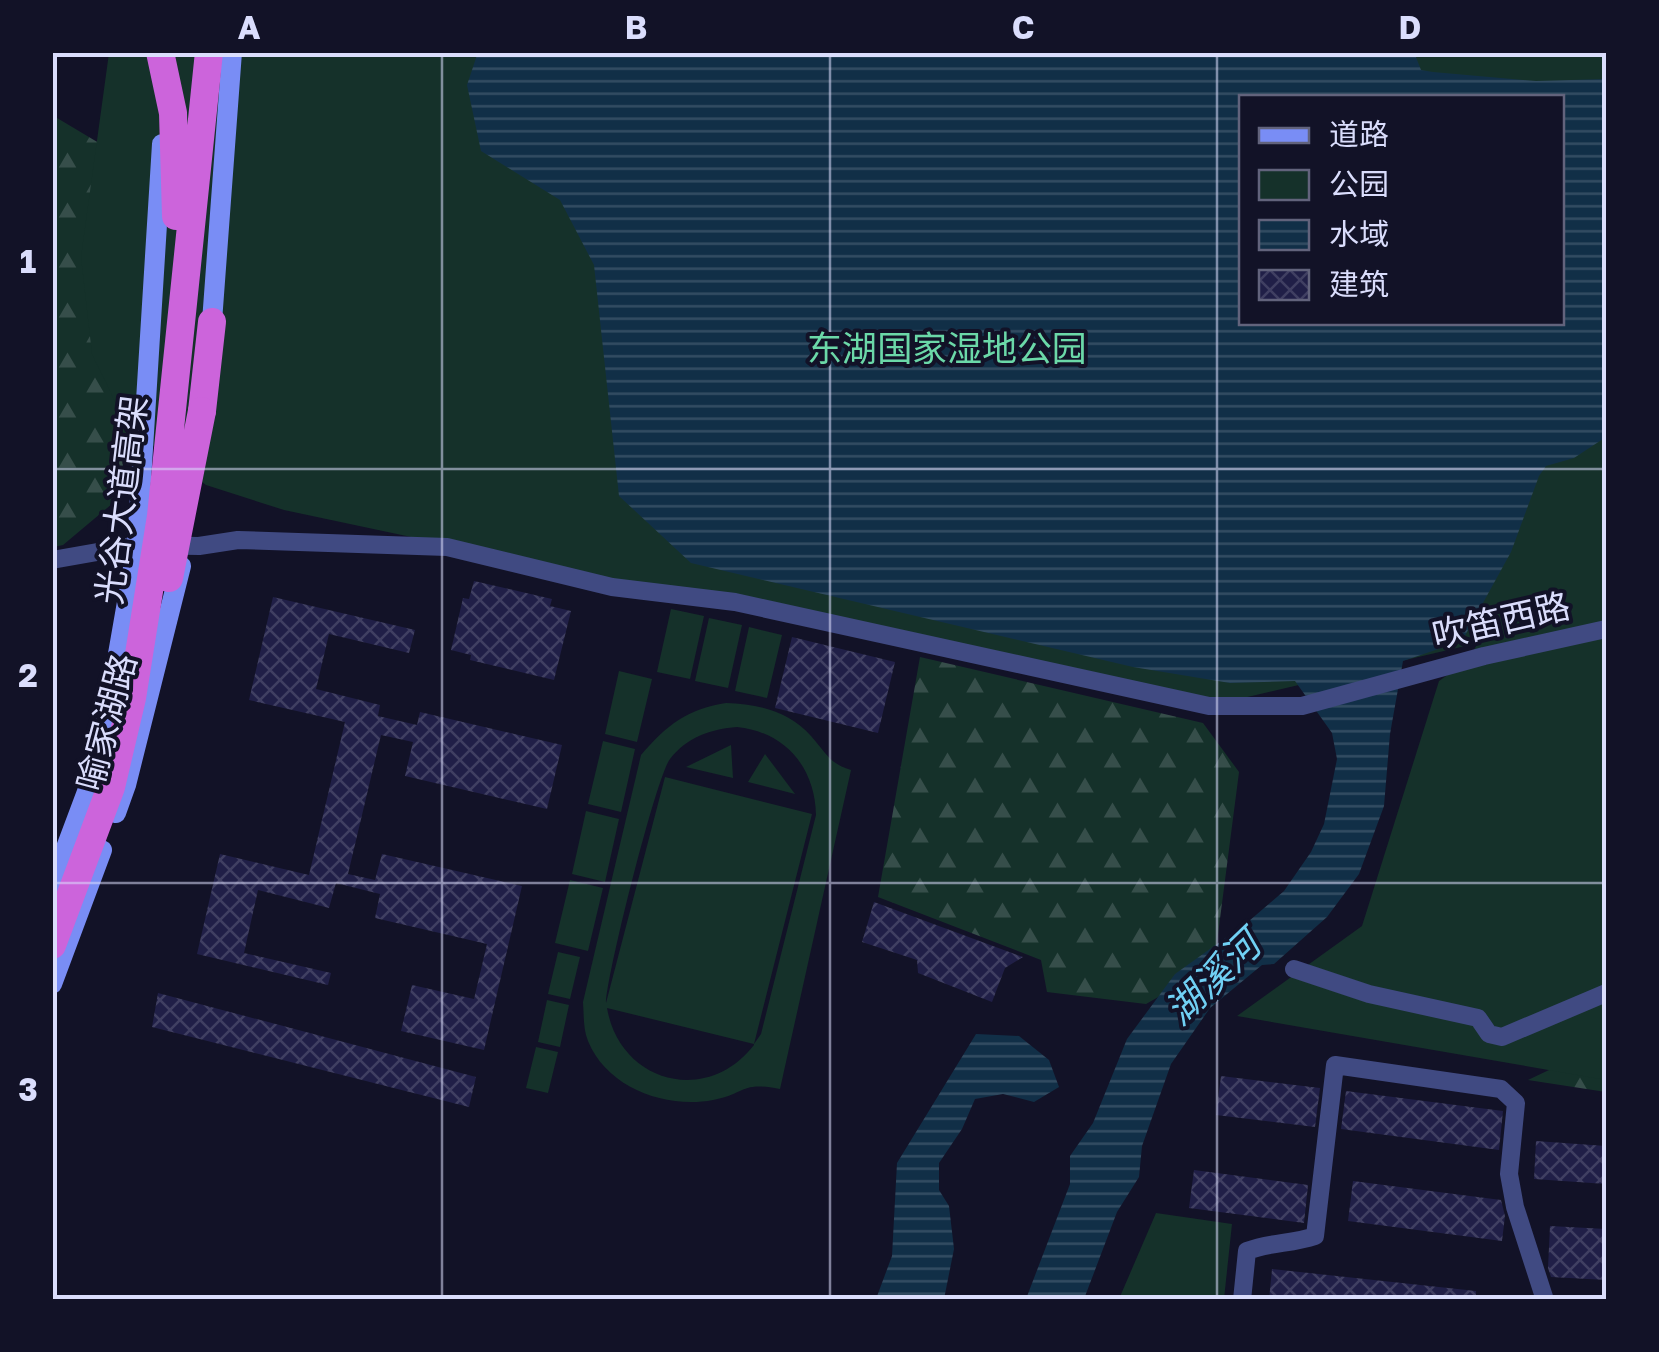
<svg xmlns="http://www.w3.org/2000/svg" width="1659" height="1352" font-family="'Golos Text','Noto Sans SC',sans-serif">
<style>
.forest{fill:url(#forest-firs)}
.park{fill:#15312a;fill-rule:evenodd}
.water{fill:url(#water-rules);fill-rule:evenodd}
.building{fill:url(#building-cross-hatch)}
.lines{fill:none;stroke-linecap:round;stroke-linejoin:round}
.minor{stroke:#404a82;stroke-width:18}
.secondary{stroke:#798df5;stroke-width:20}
.trunk{stroke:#cc64db;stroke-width:28}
.trunk-bridge{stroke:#cc64db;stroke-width:28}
.grid{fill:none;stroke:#daddfc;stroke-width:2.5;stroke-opacity:0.55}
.labels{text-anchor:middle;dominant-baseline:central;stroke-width:8;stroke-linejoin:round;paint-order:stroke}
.park-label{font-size:35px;fill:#6bd8a8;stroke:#121227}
.street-label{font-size:35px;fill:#daddfc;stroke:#121227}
.water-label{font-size:38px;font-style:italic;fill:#70d0f4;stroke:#121227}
.neatline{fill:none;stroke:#daddfc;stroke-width:4}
.grid-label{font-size:32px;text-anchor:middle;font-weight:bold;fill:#daddfc}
</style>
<defs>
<pattern id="forest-firs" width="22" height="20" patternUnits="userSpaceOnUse" patternTransform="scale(2.5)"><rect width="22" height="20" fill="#15312a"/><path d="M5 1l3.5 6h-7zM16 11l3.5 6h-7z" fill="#364e4a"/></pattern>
<pattern id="water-rules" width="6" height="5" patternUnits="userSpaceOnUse" patternTransform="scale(2.5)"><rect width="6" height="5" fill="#112f47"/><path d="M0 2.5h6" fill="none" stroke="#334d62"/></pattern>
<pattern id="building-cross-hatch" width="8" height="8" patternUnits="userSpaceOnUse" patternTransform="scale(2.5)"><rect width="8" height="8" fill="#201f47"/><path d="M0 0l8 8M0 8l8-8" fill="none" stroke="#403f62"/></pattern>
</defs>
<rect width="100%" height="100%" fill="#121227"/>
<!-- forest -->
<path class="forest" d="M 52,115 L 114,152 L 151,219 L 119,498 L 63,545 L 53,547 Z
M 920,657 L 1203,723 L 1239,772 L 1214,965 L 1146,1004 L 1047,992 L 1041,960 L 878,897 Z
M 1606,1043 L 1606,1092 L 1528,1080 Z"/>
<!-- park -->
<path class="park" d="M 109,53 L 1606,53 L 1606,1080 L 1237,1016 L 1362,926 L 1439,681 L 1467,661 L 1478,643 L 1209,706 L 284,510 L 206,485 L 127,426 L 92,354 L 81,257 ZM 1242,98 L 1562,98 L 1562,322 L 1242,322 Z
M 671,609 L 704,616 L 690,679 L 657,672 Z
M 709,618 L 742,625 L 728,688 L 695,681 Z
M 749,627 L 782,635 L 767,698 L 735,691 Z
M 619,671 L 652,679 L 637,742 L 605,734 Z
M 726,703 C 758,704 789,711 811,736 C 826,753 830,764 851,770 L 780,1089 C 740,1081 746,1094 713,1100 C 666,1109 607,1088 588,1041 C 583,1029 584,1015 583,1002 L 641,755 C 667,725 687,709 726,703 ZM 737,727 C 785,732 815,767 816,815 L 761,1034 L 754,1044 L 812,814 L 665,777 L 606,1003 C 606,977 656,777 670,759 C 687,737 711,729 737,727 ZM 607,1008 L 754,1044 L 754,1045 C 707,1106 620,1083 607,1008 Z
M 603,741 L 635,749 L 621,812 L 588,804 Z
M 731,745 L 733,778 L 686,767 Z
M 765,754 L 795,794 L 748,782 Z
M 586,811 L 619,819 L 605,882 L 572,874 Z
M 570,880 L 603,888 L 588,951 L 555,943 Z
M 558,952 L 580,957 L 570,999 L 548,994 Z
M 547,1000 L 569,1005 L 560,1047 L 538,1042 Z
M 536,1047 L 558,1052 L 548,1093 L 526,1088 Z
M 1156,1213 L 1232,1224 L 1224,1299 L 1119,1299 Z"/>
<!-- water -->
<path class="water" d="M 478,52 L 1414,52 L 1421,70 L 1433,72 L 1536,81 L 1606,79 L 1606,437 L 1574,458 L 1546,466 L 1539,476 L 1511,552 L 1462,641 L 1403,661 L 1390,734 L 1384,806 L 1359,874 L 1327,917 L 1274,964 L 1262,965 L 1210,1008 L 1171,1064 L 1142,1146 L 1139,1177 L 1117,1212 L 1084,1299 L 1026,1299 L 1070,1184 L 1070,1156 L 1093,1123 L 1127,1039 L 1175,974 L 1249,921 L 1284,891 L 1311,852 L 1324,824 L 1337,759 L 1332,733 L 1295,681 L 1230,683 L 1133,667 L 691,563 L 619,496 L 594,265 L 560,200 L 481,151 L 467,85 ZM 1242,98 L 1562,98 L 1562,322 L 1242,322 Z
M 976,1034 L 1019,1036 L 1049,1060 L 1059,1087 L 1034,1102 L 1003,1094 L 975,1099 L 962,1129 L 939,1163 L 939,1190 L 949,1206 L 954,1249 L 944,1299 L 876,1299 L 892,1256 L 897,1163 Z"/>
<!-- building -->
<path class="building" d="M 474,581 L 552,599 L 550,606 L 571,611 L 554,680 L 470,660 L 471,655 L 451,650 L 463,598 L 469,599 Z
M 273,597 L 415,630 L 409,653 L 329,634 L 316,689 L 380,705 L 378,716 L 417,725 L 420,712 L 562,745 L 547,809 L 405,776 L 413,742 L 381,735 L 348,874 L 375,880 L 382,854 L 522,886 L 484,1050 L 401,1031 L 412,985 L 474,999 L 487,944 L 375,918 L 380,894 L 336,883 L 329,908 L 258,890 L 244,953 L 331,973 L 328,985 L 197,954 L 220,854 L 309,875 L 345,722 L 249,700 Z
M 792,637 L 895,662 L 878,733 L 775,708 Z
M 874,902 L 1023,957 L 1005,968 L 992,1002 L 918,973 L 917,960 L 862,942 Z
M 158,993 L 476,1077 L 469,1107 L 152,1027 Z
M 1221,1076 L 1320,1088 L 1315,1127 L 1216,1115 Z
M 1346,1091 L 1503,1111 L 1499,1150 L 1341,1129 Z
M 1536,1141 L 1606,1146 L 1606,1184 L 1534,1179 Z
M 1194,1170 L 1308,1185 L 1304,1223 L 1189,1208 Z
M 1353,1181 L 1501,1200 L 1505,1216 L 1502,1241 L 1348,1221 Z
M 1550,1226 L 1606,1229 L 1606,1280 L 1551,1277 L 1548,1268 Z
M 1272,1269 L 1476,1291 L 1476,1300 L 1269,1300 Z"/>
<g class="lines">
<!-- minor -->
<path class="minor" d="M 52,560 L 137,545 L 199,546 L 238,540 L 447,547 L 612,587 L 735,602 L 1209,706 L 1302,706 L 1484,656 L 1606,629
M 1294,969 L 1369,994 L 1478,1018 L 1489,1034 L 1502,1037 L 1606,993
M 1242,1300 L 1247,1251 C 1270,1242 1292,1244 1315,1236 L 1335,1065 L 1501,1089 L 1516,1103 L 1509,1174 L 1515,1207 L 1545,1300"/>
<!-- secondary -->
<path class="secondary" d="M 211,335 L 232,52
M 116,813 L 126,785 L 181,566
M 52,885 L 91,781 L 111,694 L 137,545 L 162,144
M 52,984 L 102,850"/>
<!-- trunk -->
<path class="trunk" d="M 202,411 L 212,322"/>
<!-- trunk-bridge -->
<path class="trunk-bridge" d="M 160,52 L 173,113 L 176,216
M 169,578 L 202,411
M 52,945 L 111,787 L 132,698 L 161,516 L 209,52"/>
</g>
<!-- grid -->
<path class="grid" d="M 442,52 L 442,1300M 830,52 L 830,1300M 1217,52 L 1217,1300M 52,469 L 1606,469M 52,883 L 1606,883"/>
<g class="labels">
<!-- park labels -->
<g class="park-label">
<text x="947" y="348">东湖国家湿地公园</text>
</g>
<!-- street labels -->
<g class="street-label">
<text transform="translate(121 500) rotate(-83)">光谷大道高架</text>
<text transform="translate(1501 620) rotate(-13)">吹笛西路</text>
<text transform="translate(106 722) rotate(-75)">喻家湖路</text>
</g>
<!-- water labels -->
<g class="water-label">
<text transform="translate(1212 977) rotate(-44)">湖溪河</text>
</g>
</g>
<!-- border -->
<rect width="1659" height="1352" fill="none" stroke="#121227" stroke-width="110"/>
<!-- legend -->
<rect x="1239" y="95" width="325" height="230" fill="#121227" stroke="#62637c" stroke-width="2.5"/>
<rect x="1259" y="128" width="50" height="15" fill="#798df5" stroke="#62637c" stroke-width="2.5"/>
<text x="1329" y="145" font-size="30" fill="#daddfc">道路</text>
<rect x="1259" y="170" width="50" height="30" fill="#15312a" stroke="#62637c" stroke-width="2.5"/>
<text x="1329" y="195" font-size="30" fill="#daddfc">公园</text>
<rect x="1259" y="220" width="50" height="30" fill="url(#water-rules)" stroke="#62637c" stroke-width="2.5"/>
<text x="1329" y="245" font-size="30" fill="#daddfc">水域</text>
<rect x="1259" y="270" width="50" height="30" fill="url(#building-cross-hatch)" stroke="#62637c" stroke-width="2.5"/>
<text x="1329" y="295" font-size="30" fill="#daddfc">建筑</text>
<rect x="55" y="55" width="1549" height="1242" class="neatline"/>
<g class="grid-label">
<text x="249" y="39">A</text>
<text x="636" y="39">B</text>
<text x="1023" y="39">C</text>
<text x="1410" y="39">D</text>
<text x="28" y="273">1</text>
<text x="28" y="687">2</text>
<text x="28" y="1101">3</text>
</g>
</svg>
